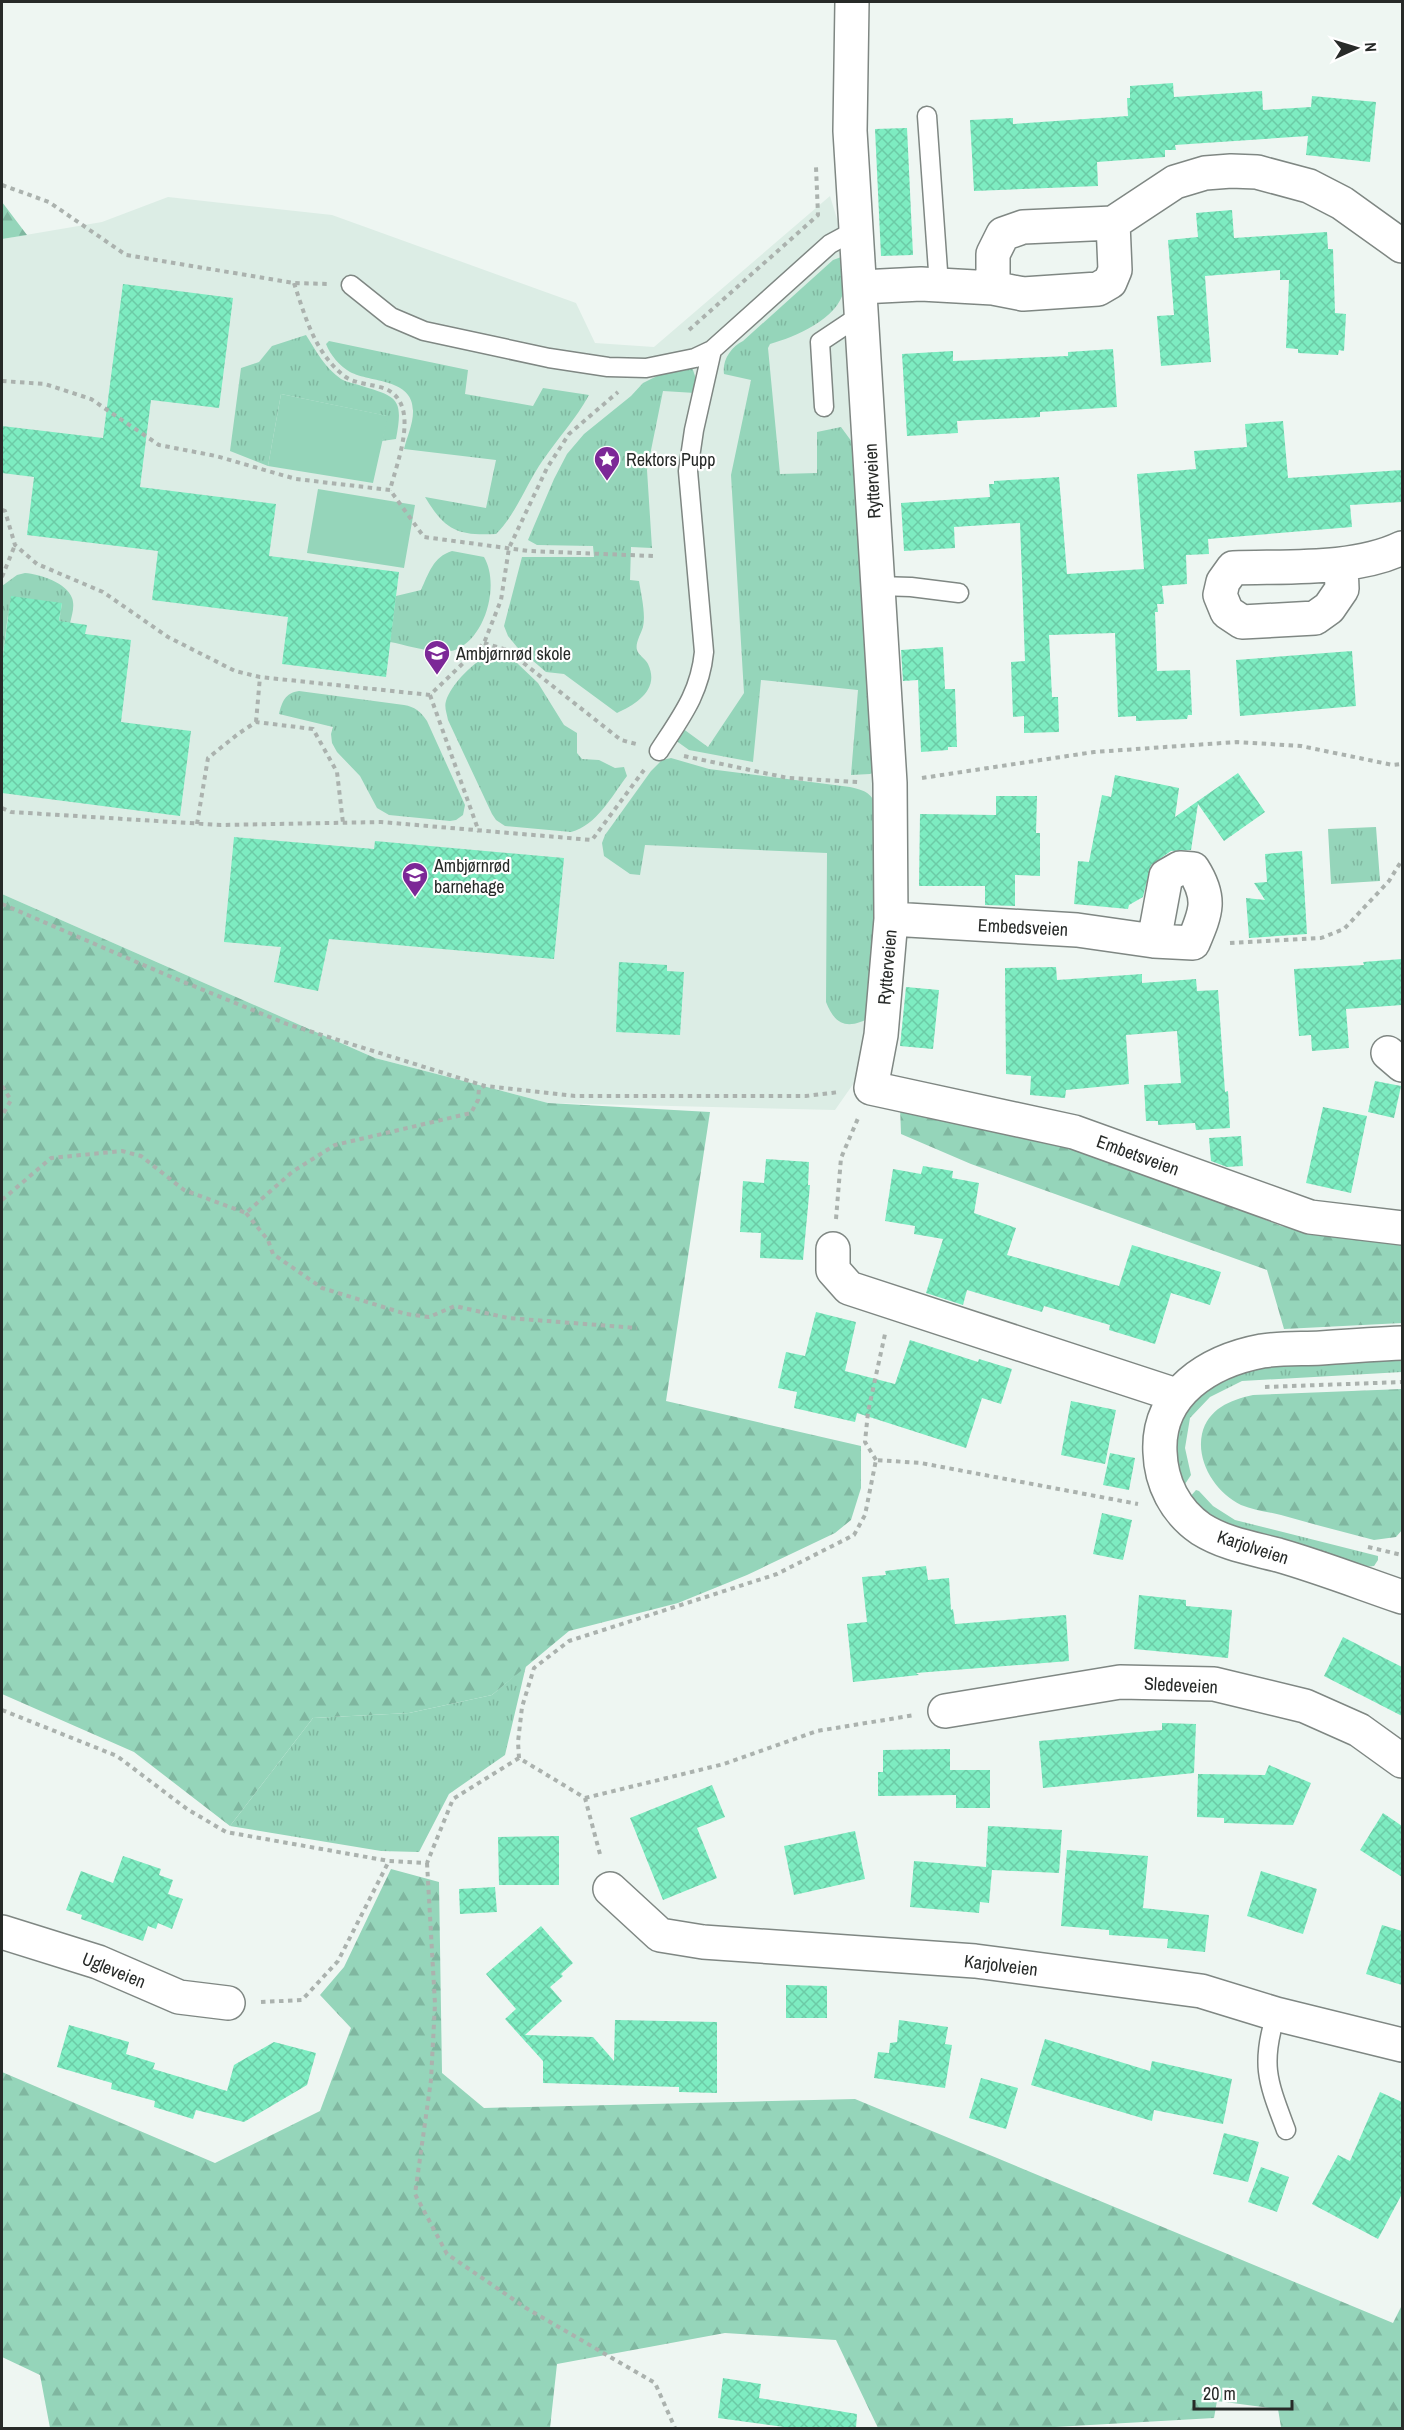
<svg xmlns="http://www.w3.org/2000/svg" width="1404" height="2430" font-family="'Archivo Narrow',sans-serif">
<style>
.built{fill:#dcede5}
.grass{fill:url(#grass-tufts)}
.forest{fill:url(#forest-firs)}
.garden{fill:#95d5ba}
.building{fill:url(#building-cross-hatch)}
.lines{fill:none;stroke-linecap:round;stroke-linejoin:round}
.lane-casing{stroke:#7f8783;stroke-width:21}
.street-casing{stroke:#7f8783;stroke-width:36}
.path{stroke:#abb2ae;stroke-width:4;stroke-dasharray:4.5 4.5;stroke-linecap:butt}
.lane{stroke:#fff;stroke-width:18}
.street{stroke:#fff;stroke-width:33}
.labels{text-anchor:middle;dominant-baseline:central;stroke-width:4.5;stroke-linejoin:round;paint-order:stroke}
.poi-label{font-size:18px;fill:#272a28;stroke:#fff;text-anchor:start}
.street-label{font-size:18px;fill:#272a28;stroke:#fff}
</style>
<defs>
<pattern id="grass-tufts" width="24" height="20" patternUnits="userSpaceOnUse" patternTransform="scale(1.5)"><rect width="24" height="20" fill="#95d5ba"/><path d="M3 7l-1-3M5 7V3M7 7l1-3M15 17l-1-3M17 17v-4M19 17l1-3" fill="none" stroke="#80b7a0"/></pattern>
<pattern id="forest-firs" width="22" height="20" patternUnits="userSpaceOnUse" patternTransform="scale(1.5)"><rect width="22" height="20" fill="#95d5ba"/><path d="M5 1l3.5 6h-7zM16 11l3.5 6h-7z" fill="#80b7a0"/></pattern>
<pattern id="building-cross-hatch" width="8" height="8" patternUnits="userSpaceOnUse" patternTransform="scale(1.5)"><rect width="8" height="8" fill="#7decc1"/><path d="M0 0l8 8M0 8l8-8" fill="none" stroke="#6ccba6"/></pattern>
</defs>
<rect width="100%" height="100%" fill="#eef6f2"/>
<!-- built -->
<path class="built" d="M 830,196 L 849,258 L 879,809 L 870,1060 L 835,1110 L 548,1103 L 375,1058 L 2,894 L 2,239 L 102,222 L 168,197 L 332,215 L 576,303 L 595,343 L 654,347 Z"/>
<!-- grass -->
<path class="grass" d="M 844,256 C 844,267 846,280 844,290 C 838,319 795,337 770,344 L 768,348 L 780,474 L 817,473 L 817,432 L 841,427 L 860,453 L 875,772 L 870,774 L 851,775 L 858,690 L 761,680 L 753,762 L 689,750 L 675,740 L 682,728 L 708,747 L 744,693 L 731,475 L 751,380 L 724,374 C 722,360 731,347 743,341 L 833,260 Z
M 306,335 C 316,351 325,368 341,379 C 346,382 353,383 359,385 C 397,397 404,397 396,439 L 382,441 L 387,416 L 281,394 L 268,466 L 230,451 L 241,368 L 259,362 L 272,346 Z
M 329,341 L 468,370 L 465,394 L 533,406 L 543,388 L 589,395 C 576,419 558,438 543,460 C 526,484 517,513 496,534 C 457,536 445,530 425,497 L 486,508 L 496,460 L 404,449 C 407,437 413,424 413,412 C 414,378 371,383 350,372 C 340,366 330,355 326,344 Z
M 692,367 L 696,379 L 695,393 L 663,391 L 647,470 L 652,548 L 631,547 L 630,580 L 639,581 C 641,594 646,614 643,627 C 641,634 635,643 637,650 C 638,655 646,659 648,664 C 660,689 637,704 617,713 L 564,674 L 546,672 L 517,647 L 508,636 L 504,626 L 522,557 L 594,557 L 593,546 L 537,545 L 528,540 L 554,479 L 567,454 L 584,434 L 631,396 L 643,383 L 671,369 Z
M 452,551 L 484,557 C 500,584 486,638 455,650 C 439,656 407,645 390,642 L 396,596 L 421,590 C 429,573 433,557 452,551 Z
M 25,573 C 40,574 67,583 72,598 C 75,606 72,615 70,623 L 59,622 L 62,603 L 8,615 L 2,661 L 2,586 L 17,575 Z
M 490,654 L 501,654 L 517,663 L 538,683 L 564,725 L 577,733 L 577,753 L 582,759 L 599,760 L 615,768 L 624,767 L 627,776 C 611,797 597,825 571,832 L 505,826 L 496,820 L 492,814 L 448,720 C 447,714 444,707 446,701 C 451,684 475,661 490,654 Z
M 299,691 L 404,705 C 415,707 420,711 427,721 L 465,805 L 463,815 L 456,820 L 450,821 L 389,815 L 377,808 L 360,776 L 337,752 L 332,743 L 331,734 L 333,727 L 279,714 C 282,702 285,693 299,691 Z
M 671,758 L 709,769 L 850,787 C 868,791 870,793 879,809 L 873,1016 C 850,1029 836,1028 826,1002 L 827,853 L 645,845 L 640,875 L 630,874 L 604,856 L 602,843 L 605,835 L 651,771 L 662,760 Z
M 1376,827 L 1380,881 L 1331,884 L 1328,829 Z
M 1402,1357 L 1402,1372 L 1242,1381 L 1210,1397 L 1190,1418 L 1185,1448 L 1191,1475 L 1185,1484 L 1177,1486 L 1171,1451 L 1186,1401 L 1204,1385 L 1259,1364 Z
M 1196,1490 L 1199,1491 L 1213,1506 L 1235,1520 L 1378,1556 L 1378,1560 L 1374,1566 L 1364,1567 L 1225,1526 L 1189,1498 Z
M 526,1666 L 505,1755 L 449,1794 L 419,1852 L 381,1851 L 230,1826 L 313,1718 L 409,1713 L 492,1695 Z"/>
<!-- forest -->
<path class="forest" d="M 2,202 L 27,235 L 2,239 Z
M 2,894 L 375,1058 L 548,1103 L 710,1112 L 666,1401 L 861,1446 L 861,1488 L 851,1520 L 835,1533 L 747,1575 L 678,1603 L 569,1631 L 492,1695 L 409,1713 L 313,1718 L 230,1826 L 134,1752 L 2,1694 Z
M 900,1106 L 1068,1141 L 1281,1226 L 1402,1245 L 1402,1323 L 1284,1329 L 1267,1270 L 971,1164 L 901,1134 Z
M 1402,1389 L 1402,1530 L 1396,1537 L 1374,1540 C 1343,1532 1312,1524 1281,1515 C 1269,1512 1253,1510 1241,1505 C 1216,1493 1196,1462 1202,1434 C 1208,1409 1230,1400 1253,1395 Z
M 391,1869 L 439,1882 L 442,2073 L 484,2108 L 855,2099 L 1393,2323 L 1402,2305 L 1402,2428 L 1281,2427 L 1278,2409 L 1217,2401 L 1214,2418 L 1037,2428 L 878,2428 L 836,2340 L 725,2333 L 557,2364 L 550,2428 L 50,2428 L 40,2375 L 2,2357 L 2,2072 L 215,2163 L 320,2111 L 351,2028 L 320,1995 L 344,1967 Z"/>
<!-- garden -->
<path class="garden" d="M 281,394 L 388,416 L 373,483 L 268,466 Z
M 318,489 L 415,505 L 404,568 L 307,553 Z"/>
<!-- building -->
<path class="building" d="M 1173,83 L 1174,97 L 1262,91 L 1263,110 L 1311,107 L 1312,96 L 1376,102 L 1370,162 L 1306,155 L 1308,136 L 1175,145 L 1176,150 L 1165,150 L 1165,157 L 1097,162 L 1098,186 L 974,191 L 970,120 L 1013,118 L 1013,124 L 1128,116 L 1127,98 L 1130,98 L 1130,86 Z
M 907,128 L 913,255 L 881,256 L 875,129 Z
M 1232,210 L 1234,238 L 1327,232 L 1328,249 L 1333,249 L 1335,313 L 1346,314 L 1344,351 L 1339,350 L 1338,355 L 1298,353 L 1298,349 L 1286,348 L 1289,280 L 1280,280 L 1280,270 L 1205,276 L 1211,362 L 1161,366 L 1157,316 L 1174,315 L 1168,240 L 1198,237 L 1196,213 Z
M 123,284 L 233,298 L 219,408 L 151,400 L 140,487 L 276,504 L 269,556 L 399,572 L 386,677 L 282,664 L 288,617 L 152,600 L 158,551 L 27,535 L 34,477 L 2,473 L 2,426 L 103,438 Z
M 1113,349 L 1117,407 L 1040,412 L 1040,417 L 957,421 L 958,433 L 907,436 L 902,354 L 953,351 L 953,361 L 1068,356 L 1068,352 Z
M 1283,421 L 1288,478 L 1402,470 L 1402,502 L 1350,505 L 1352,527 L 1208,539 L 1209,554 L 1186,555 L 1187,584 L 1162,586 L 1164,604 L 1157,604 L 1158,612 L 1155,612 L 1157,671 L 1190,670 L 1192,715 L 1188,715 L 1187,719 L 1136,721 L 1136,716 L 1118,717 L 1115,633 L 1049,635 L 1052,697 L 1058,697 L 1059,732 L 1024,733 L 1024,716 L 1013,717 L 1011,662 L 1025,661 L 1020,523 L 954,527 L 955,548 L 904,551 L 901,503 L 990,497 L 989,484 L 994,484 L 994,481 L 1059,477 L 1067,574 L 1144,569 L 1137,474 L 1196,469 L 1194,451 L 1247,447 L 1245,424 Z
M 11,596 L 62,603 L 59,621 L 87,625 L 85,634 L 131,640 L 121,722 L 191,731 L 180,816 L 2,793 L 2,661 Z
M 943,647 L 945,689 L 955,689 L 957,747 L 948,747 L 948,750 L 921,752 L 918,680 L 903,681 L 901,650 Z
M 1352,651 L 1356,706 L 1240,716 L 1236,660 Z
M 1238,773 L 1265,812 L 1224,841 L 1198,804 L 1191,850 L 1171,851 L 1151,865 L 1143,897 L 1129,905 L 1128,909 L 1074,904 L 1078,861 L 1089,862 L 1102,795 L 1111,797 L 1115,775 L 1179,788 L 1175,817 Z
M 996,796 L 1037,796 L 1036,833 L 1040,833 L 1040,876 L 1015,875 L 1015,906 L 985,905 L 985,886 L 919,886 L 920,814 L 996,815 Z
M 234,837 L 374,849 L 375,841 L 564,858 L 554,959 L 329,939 L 318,991 L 274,982 L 281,947 L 224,942 Z
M 1302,851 L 1307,934 L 1249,938 L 1246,898 L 1265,900 L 1254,883 L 1267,882 L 1265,854 Z
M 1402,959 L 1402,1005 L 1346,1009 L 1349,1048 L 1312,1051 L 1311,1035 L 1299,1036 L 1294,969 L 1364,965 L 1363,962 Z
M 619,962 L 667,965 L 667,971 L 684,972 L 680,1035 L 616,1032 Z
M 1056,967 L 1057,980 L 1142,974 L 1142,983 L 1196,979 L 1197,991 L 1218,990 L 1225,1092 L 1228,1091 L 1230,1128 L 1196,1130 L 1195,1123 L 1158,1125 L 1158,1121 L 1146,1121 L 1144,1085 L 1181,1083 L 1177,1031 L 1126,1035 L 1129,1084 L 1066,1090 L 1065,1098 L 1030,1095 L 1031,1076 L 1006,1074 L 1005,968 Z
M 906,987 L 939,990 L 933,1049 L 900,1046 Z
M 1375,1081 L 1401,1086 L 1394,1118 L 1368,1112 Z
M 1323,1107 L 1367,1116 L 1351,1193 L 1306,1183 Z
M 1241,1136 L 1243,1166 L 1227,1167 L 1211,1161 L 1209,1138 Z
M 766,1159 L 809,1162 L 808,1185 L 810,1185 L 803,1260 L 760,1258 L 761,1233 L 740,1232 L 743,1181 L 764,1183 Z
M 923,1166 L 953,1171 L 952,1178 L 979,1183 L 974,1213 L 1016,1228 L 1007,1255 L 1119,1286 L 1132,1245 L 1221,1272 L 1210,1305 L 1171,1293 L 1155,1344 L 1109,1330 L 1110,1325 L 1044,1306 L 1042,1312 L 967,1290 L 963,1305 L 926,1293 L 943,1239 L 914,1234 L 915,1226 L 885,1221 L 893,1169 L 921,1174 Z
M 816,1312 L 856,1322 L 845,1371 L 895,1384 L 910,1340 L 978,1362 L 979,1359 L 1012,1369 L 1001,1404 L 982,1398 L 966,1448 L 857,1413 L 855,1422 L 794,1408 L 797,1392 L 778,1388 L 786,1352 L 805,1356 Z
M 1071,1401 L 1116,1410 L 1105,1464 L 1061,1455 Z
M 1110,1453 L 1135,1458 L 1129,1490 L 1103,1485 Z
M 1102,1513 L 1132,1520 L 1123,1560 L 1093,1554 Z
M 926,1566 L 928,1580 L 949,1578 L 951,1610 L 953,1609 L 955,1624 L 1066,1615 L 1069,1661 L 916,1673 L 919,1675 L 853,1682 L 847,1624 L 867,1622 L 862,1577 L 886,1575 L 885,1571 Z
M 1139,1595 L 1186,1600 L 1186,1606 L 1232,1610 L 1228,1658 L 1134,1649 Z
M 1343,1637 L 1402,1667 L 1402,1716 L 1324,1676 Z
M 1162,1723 L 1196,1724 L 1194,1773 L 1043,1788 L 1039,1741 L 1162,1730 Z
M 950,1749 L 950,1770 L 990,1770 L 990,1808 L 956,1808 L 956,1795 L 878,1796 L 878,1772 L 883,1772 L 883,1750 Z
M 1269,1765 L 1311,1783 L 1293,1825 L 1224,1823 L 1224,1818 L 1197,1817 L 1198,1774 L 1265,1775 Z
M 712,1785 L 725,1817 L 697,1828 L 717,1878 L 663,1900 L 630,1818 Z
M 1383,1813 L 1402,1826 L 1402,1877 L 1360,1850 Z
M 988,1826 L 1062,1830 L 1059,1873 L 992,1870 L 989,1903 L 980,1902 L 979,1913 L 910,1907 L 914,1861 L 986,1867 Z
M 855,1831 L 865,1879 L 794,1895 L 784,1846 Z
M 559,1836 L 559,1885 L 499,1885 L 498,1837 Z
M 1067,1850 L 1148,1856 L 1143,1908 L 1209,1915 L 1205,1952 L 1167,1948 L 1168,1939 L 1109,1935 L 1109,1930 L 1061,1926 Z
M 123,1856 L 161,1869 L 159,1875 L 173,1880 L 168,1894 L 183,1899 L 172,1929 L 158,1923 L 156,1929 L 148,1926 L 143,1941 L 81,1919 L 82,1915 L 66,1910 L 81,1871 L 113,1883 Z
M 1261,1871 L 1317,1889 L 1303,1934 L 1247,1916 Z
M 495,1887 L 497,1912 L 460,1914 L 459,1889 Z
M 1382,1925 L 1402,1931 L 1402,1985 L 1366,1974 Z
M 541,1926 L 573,1963 L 561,1974 L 563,1976 L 550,1987 L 562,2001 L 525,2035 L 593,2037 L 614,2061 L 615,2020 L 717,2022 L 717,2093 L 679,2092 L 679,2087 L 543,2083 L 543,2061 L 505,2019 L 516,2009 L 486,1974 Z
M 786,1985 L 827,1986 L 827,2018 L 786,2018 Z
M 899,2020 L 948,2027 L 945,2044 L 952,2045 L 945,2088 L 874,2078 L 878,2052 L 889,2053 L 890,2043 L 897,2042 Z
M 69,2025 L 129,2042 L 126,2054 L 155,2063 L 153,2069 L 227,2091 L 234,2065 L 274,2042 L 316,2053 L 307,2085 L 244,2122 L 196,2110 L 193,2119 L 154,2107 L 155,2101 L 111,2089 L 112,2083 L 57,2067 Z
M 1045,2039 L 1150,2071 L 1152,2061 L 1232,2079 L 1223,2124 L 1154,2110 L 1152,2121 L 1031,2085 Z
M 981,2078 L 1018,2088 L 1006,2129 L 969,2118 Z
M 1380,2092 L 1402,2102 L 1402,2194 L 1378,2239 L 1312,2204 L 1338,2155 L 1350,2161 Z
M 1224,2133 L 1259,2142 L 1248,2182 L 1213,2174 Z
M 1261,2167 L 1289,2177 L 1277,2212 L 1248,2202 Z
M 723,2378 L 761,2384 L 759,2398 L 857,2414 L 856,2428 L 791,2428 L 718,2418 Z"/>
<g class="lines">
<!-- lane casing -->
<g class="lane-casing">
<path id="lane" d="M 927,116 L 939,285
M 351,285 L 391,317 L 424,331 L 549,358 L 608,367 L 646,368 L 695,358 L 712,350 L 830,244 L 856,230
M 824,407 L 820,342 L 862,314
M 878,586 L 911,587 L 959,593
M 659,751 C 681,717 700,693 704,652 L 688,471 L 694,430 L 712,350
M 1276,2014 C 1260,2065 1268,2082 1286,2130"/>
</g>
<!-- street casing -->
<g class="street-casing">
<path id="street" d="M 852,2 L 850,131 L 890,783 L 891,919 L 881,1035 L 871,1088 L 1074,1132 L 1310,1217 L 1402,1228
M 861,287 L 921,284 L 993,288 L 1023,294 L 1098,289 L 1110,282 L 1115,270 L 1113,223
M 993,288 L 993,254 L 1003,234 L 1023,227 L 1113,223 L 1175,182 L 1205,173 L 1231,171 L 1257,172 L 1309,186 L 1342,203 L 1402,246
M 1341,564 L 1342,589 L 1329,608 L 1315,618 L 1242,622 L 1227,612 L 1220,595 L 1223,582 L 1233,568 C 1286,566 1354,571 1402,548
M 891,919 L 1077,930 L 1154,941 L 1193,943 C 1206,912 1212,899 1193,869 L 1180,868 L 1166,876 L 1154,941
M 1388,1053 L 1402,1065
M 833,1249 L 833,1270 L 849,1288 L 1176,1395
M 1402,1343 C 1375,1344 1348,1346 1321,1348 C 1302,1349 1281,1348 1262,1351 C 1209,1361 1157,1393 1160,1452 C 1161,1483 1175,1511 1201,1529 C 1225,1544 1251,1548 1278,1555 C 1320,1567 1361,1583 1402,1597
M 945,1711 L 1120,1682 L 1214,1684 L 1305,1706 L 1359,1730 L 1402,1761
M 610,1889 L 660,1935 L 703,1942 L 975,1961 L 1201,1991 L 1276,2014 L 1402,2045
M 2,1932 L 98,1962 L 179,1997 L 228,2003"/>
</g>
<!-- path -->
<path class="path" d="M 2,185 L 49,202 L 126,255 L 294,283 L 327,284
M 294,283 C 305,316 314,351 343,375 C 353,384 373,384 386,389 C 421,405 397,462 390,490
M 689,330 L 818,215 L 816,167
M 2,381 L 45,384 L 91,399 L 159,445 L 216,456 L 296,479 L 390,490 L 424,537 L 529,551 L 653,556
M 2,510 L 5,511 L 15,545 L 37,564 L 103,592 L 168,637 L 235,671 L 260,677 L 430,695 L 484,643 L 501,600 L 509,548 L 547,468 L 569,434 L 618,392
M 2,577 L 15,545
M 484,643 L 507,650 L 621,740 L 636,744
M 430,695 L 479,832
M 256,722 L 260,677
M 684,756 L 788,778 L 858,782
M 922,778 L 1094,752 L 1237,742 L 1301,746 L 1393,765 L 1402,764
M 2,808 L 11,812 L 221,825 L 381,822 L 592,840 L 644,770
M 197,824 L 208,758 L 238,734 L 256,722 L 313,729 L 337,772 L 343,823
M 2,904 L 169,976 L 287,1024 L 485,1086 L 575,1096 L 806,1096 L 839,1092
M 1230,943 L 1321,938 L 1344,929 L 1389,881 L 1402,860
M 2,1086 L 11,1100 L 2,1116
M 2,1200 L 51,1158 L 122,1151 L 141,1156 L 184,1190 L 246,1213 L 292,1172 L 335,1145 L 471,1113 L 478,1100 L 479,1089 L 484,1086
M 246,1213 L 268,1240 L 273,1254 L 322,1288 L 406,1314 L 429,1317 L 455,1306 L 508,1318 L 637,1328
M 836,1219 L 841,1158 L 859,1116
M 1265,1387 L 1402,1382
M 876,1460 L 865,1442 L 868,1412 L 885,1334
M 1368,1547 L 1402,1555
M 2,1710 L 117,1756 L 187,1809 L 226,1832 L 389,1861 L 427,1863 L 453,1799 L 519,1758 L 585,1798 L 601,1858
M 519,1758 L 518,1742 L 522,1707 L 534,1668 L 569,1641 L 777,1574 L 854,1535 L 865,1515 L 876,1460 L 921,1463 L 1138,1504
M 585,1798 L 724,1764 L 817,1731 L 915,1715
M 427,1863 L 435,2004 L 431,2080 L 415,2194 L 447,2254 L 526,2308 L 655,2383 L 675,2428
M 261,2002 L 302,2000 L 338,1961 L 389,1861"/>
<!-- lane -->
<use href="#lane" class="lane"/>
<!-- street -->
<use href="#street" class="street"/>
</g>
<!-- icons -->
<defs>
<g id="sight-pin" transform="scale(1.35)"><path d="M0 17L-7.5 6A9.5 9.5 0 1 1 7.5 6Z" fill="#7c2897" stroke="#fff"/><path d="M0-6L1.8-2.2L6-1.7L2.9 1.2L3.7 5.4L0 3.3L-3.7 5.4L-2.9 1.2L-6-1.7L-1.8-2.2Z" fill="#fff"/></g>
<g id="school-pin" transform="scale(1.35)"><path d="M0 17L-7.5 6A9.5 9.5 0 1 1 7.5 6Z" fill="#7c2897" stroke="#fff"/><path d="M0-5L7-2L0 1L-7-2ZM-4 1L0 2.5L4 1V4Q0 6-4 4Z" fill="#fff"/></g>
</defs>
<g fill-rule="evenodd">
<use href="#sight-pin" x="607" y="459"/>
<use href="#school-pin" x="437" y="653"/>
<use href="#school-pin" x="415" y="875"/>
</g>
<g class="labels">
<!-- poi labels -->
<g class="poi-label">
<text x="626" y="459">Rektors Pupp</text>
<text x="456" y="653">Ambjørnrød skole</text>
<text x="434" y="865">Ambjørnrød<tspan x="434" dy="21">barnehage</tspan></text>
</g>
<!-- street labels -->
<g class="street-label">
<text transform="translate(872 481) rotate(-93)">Rytterveien</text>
<text transform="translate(1023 927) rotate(3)">Embedsveien</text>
<text transform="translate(887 967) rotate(-85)">Rytterveien</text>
<text transform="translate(1138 1155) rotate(20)">Embetsveien</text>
<text transform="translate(1253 1547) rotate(18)">Karjolveien</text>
<text transform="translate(1181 1685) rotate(3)">Sledeveien</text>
<text transform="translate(1001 1965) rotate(7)">Karjolveien</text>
<text transform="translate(114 1970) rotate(22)">Ugleveien</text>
</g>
</g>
<!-- border -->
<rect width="1404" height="2430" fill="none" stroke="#272a28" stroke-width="6"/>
<!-- north arrow -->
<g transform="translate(1356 48) rotate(86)" stroke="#ffffff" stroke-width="4.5" paint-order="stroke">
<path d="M0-4.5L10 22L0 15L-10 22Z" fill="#272a28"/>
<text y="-9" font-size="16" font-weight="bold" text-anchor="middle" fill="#272a28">N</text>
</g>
<!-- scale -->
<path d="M1194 2400v9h98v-9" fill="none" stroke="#272a28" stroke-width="3"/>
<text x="1203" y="2400" font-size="18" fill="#272a28" stroke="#ffffff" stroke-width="4.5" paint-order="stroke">20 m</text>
</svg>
